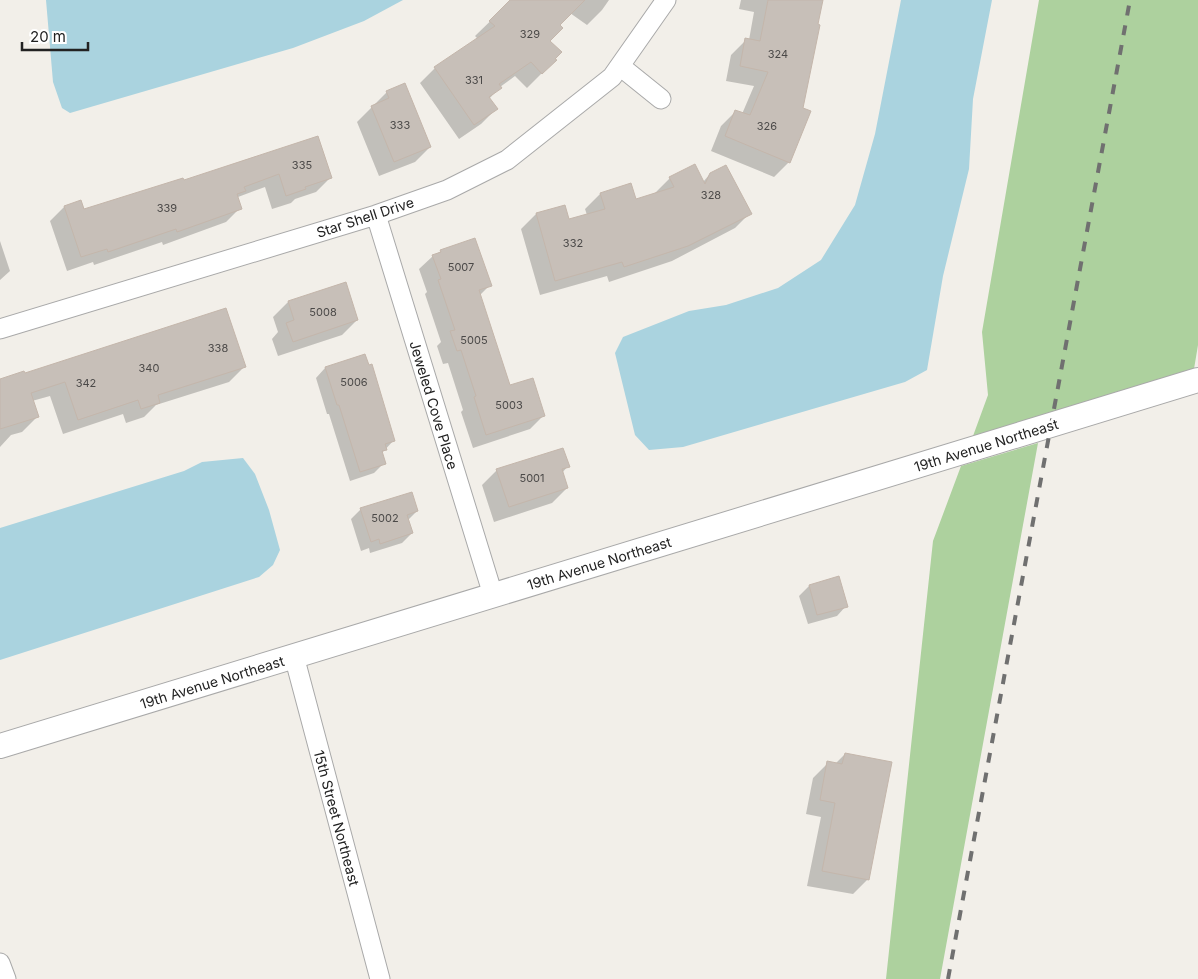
<svg xmlns="http://www.w3.org/2000/svg" width="1198" height="979" font-family="Inter,sans-serif">
<style>
.forest{fill:#add19e}
.water{fill:#aad3df}
.shadow{fill:#0003}
.building{fill:#c7bfb8;stroke:#c4b6ab}
.lines{fill:none;stroke-linecap:round;stroke-linejoin:round}
.minor-casing{stroke:#a9a9a9;stroke-width:21}
.tertiary-casing{stroke:#a9a9a9;stroke-width:26}
.minor{stroke:#fff;stroke-width:19}
.tertiary{stroke:#fff;stroke-width:24}
.rail{stroke:#707070;stroke-width:4;stroke-dasharray:10 10;stroke-linecap:butt}
.labels{text-anchor:middle;dominant-baseline:central;stroke-width:5;stroke-linejoin:round;paint-order:stroke}
.number-label{font-size:11px;fill:#4b4948}
.street-label{font-size:14px;fill:#222;stroke:#fff}
</style>
<rect width="100%" height="100%" fill="#f2efe9"/>
<!-- forest -->
<path class="forest" d="M 1039,0 L 1198,0 L 1198,345 L 1194,369 L 973,436 L 988,395 L 982,332 Z
M 1038,443 L 940,979 L 886,979 L 933,541 L 961,466 Z"/>
<!-- water -->
<path class="water" d="M 46,0 L 403,0 L 364,21 L 293,48 L 70,113 L 62,108 L 53,82 Z
M 901,0 L 992,0 L 973,99 L 969,169 L 943,276 L 927,370 L 905,382 L 683,447 L 649,450 L 635,435 L 615,353 L 623,337 L 689,311 L 726,305 L 778,288 L 821,260 L 855,205 L 875,134 Z
M 243,458 L 255,474 L 269,510 L 280,550 L 273,565 L 259,577 L 0,660 L 0,528 L 184,471 L 202,462 Z"/>
<!-- shadow -->
<path class="shadow" d="M 512,0 L 609,0 L 602,10 L 587,25 L 570,13 L 558,25 L 549,41 L 555,60 L 527,88 L 515,76 L 500,87 L 489,99 L 496,109 L 481,124 L 459,139 L 420,83 L 435,68 L 478,39 L 475,36 Z
M 741,0 L 822,0 L 789,162 L 774,177 L 711,151 L 721,126 L 736,111 L 742,114 L 754,86 L 726,81 L 731,55 L 746,40 L 749,40 L 754,12 L 739,9 Z
M 387,92 L 430,147 L 415,162 L 379,176 L 357,122 Z
M 317,138 L 330,178 L 316,192 L 295,199 L 291,203 L 272,209 L 265,187 L 238,197 L 237,198 L 240,208 L 226,222 L 163,245 L 162,242 L 94,265 L 93,262 L 67,271 L 50,221 L 64,207 L 81,201 L 84,210 L 183,182 Z
M 710,174 L 750,213 L 735,228 L 672,261 L 609,282 L 607,276 L 540,295 L 521,229 L 536,214 L 564,207 L 568,221 L 587,215 L 585,209 L 600,194 L 630,185 L 635,201 L 655,193 L 670,178 L 703,182 Z
M 0,241 L 10,271 L 0,280 Z
M 441,251 L 490,285 L 479,296 L 509,387 L 544,415 L 530,429 L 473,448 L 461,412 L 463,410 L 448,363 L 443,364 L 437,346 L 441,342 L 425,294 L 427,292 L 419,269 L 433,256 Z
M 345,283 L 357,320 L 342,335 L 278,356 L 272,339 L 278,332 L 273,317 L 288,302 Z
M 365,356 L 394,440 L 381,454 L 384,463 L 374,473 L 350,481 L 329,414 L 327,414 L 316,378 L 325,368 Z
M 244,367 L 229,382 L 156,405 L 144,417 L 126,423 L 123,414 L 63,434 L 50,396 L 32,401 L 37,417 L 22,432 L 11,435 L 0,447 L 0,384 Z
M 568,466 L 562,473 L 567,488 L 552,503 L 494,522 L 482,485 L 497,470 Z
M 361,509 L 417,511 L 408,520 L 412,533 L 402,543 L 370,553 L 369,548 L 361,551 L 351,519 Z
M 809,586 L 846,606 L 837,616 L 808,624 L 799,596 Z
M 845,754 L 868,879 L 853,894 L 807,886 L 821,817 L 806,814 L 813,778 L 828,763 L 835,764 Z"/>
<!-- building -->
<path class="building" d="M 510,0 L 585,0 L 560,25 L 563,28 L 550,41 L 562,52 L 555,59 L 557,60 L 542,74 L 531,62 L 499,84 L 502,88 L 489,97 L 498,109 L 474,125 L 434,67 L 495,26 L 489,21 Z
M 768,0 L 823,0 L 818,24 L 820,25 L 803,108 L 811,111 L 790,163 L 725,136 L 735,110 L 750,115 L 768,72 L 740,66 L 745,38 L 760,41 Z
M 405,83 L 431,147 L 394,162 L 371,106 L 389,98 L 386,91 Z
M 318,136 L 332,178 L 305,187 L 306,189 L 286,196 L 279,174 L 244,187 L 246,191 L 237,194 L 242,209 L 177,232 L 176,229 L 108,252 L 107,249 L 81,257 L 64,206 L 81,200 L 84,209 L 183,178 L 184,180 Z
M 695,164 L 705,184 L 710,173 L 726,165 L 752,214 L 688,246 L 624,267 L 622,262 L 555,281 L 536,213 L 565,205 L 569,219 L 605,209 L 600,193 L 631,183 L 636,199 L 674,187 L 669,177 Z
M 475,238 L 492,286 L 479,290 L 510,385 L 533,378 L 545,416 L 486,435 L 474,397 L 476,396 L 461,350 L 457,351 L 450,331 L 455,330 L 438,280 L 441,279 L 432,255 L 441,252 L 440,250 Z
M 346,282 L 358,320 L 293,342 L 286,323 L 294,320 L 288,301 Z
M 226,308 L 246,367 L 158,395 L 160,403 L 141,409 L 138,400 L 78,420 L 65,382 L 31,393 L 39,417 L 0,429 L 0,379 L 24,371 L 25,373 Z
M 365,354 L 369,365 L 372,364 L 395,441 L 385,444 L 387,450 L 382,451 L 386,464 L 360,472 L 339,405 L 337,405 L 325,367 Z
M 563,448 L 570,467 L 562,469 L 568,488 L 509,507 L 496,469 Z
M 412,492 L 418,511 L 407,515 L 413,533 L 380,544 L 379,539 L 371,542 L 360,508 Z
M 839,576 L 848,607 L 817,615 L 809,585 Z
M 845,753 L 892,762 L 869,880 L 822,871 L 835,803 L 820,800 L 827,761 L 842,764 Z"/>
<g class="lines">
<!-- minor casing -->
<g class="minor-casing">
<path id="minor" d="M 620,66 L 661,99
M 376,215 L 493,595
M 0,329 L 376,215 L 447,190 L 507,160 L 612,77 L 666,0
M 294,656 L 380,979
M 0,963 L 6,979"/>
</g>
<!-- tertiary casing -->
<g class="tertiary-casing">
<path id="tertiary" d="M 0,746 L 1198,380"/>
</g>
<!-- minor -->
<use href="#minor" class="minor"/>
<!-- tertiary -->
<use href="#tertiary" class="tertiary"/>
<!-- rail -->
<path class="rail" d="M 948,979 L 1130,0"/>
</g>
<g class="labels">
<!-- number labels -->
<g class="number-label">
<text x="530" y="34">329</text>
<text x="778" y="54">324</text>
<text x="474" y="80">331</text>
<text x="400" y="125">333</text>
<text x="767" y="126">326</text>
<text x="302" y="165">335</text>
<text x="711" y="195">328</text>
<text x="167" y="208">339</text>
<text x="573" y="243">332</text>
<text x="461" y="267">5007</text>
<text x="323" y="312">5008</text>
<text x="474" y="340">5005</text>
<text x="218" y="348">338</text>
<text x="149" y="368">340</text>
<text x="354" y="382">5006</text>
<text x="86" y="383">342</text>
<text x="509" y="405">5003</text>
<text x="532" y="478">5001</text>
<text x="385" y="518">5002</text>
</g>
<!-- street labels -->
<g class="street-label">
<text transform="translate(365 217) rotate(-18)">Star Shell Drive</text>
<text transform="translate(434 405) rotate(73)">Jeweled Cove Place</text>
<text transform="translate(986 445) rotate(-17)">19th Avenue Northeast</text>
<text transform="translate(599 563) rotate(-17)">19th Avenue Northeast</text>
<text transform="translate(212 682) rotate(-17)">19th Avenue Northeast</text>
<text transform="translate(337 818) rotate(75)">15th Street Northeast</text>
</g>
</g>
<!-- scale -->
<path d="M22 42v8h66v-8" fill="none" stroke="#222222" stroke-width="2.5"/>
<text x="30" y="42" font-size="15" fill="#222222" stroke="#ffffff" stroke-width="4" paint-order="stroke">20 m</text>
</svg>
